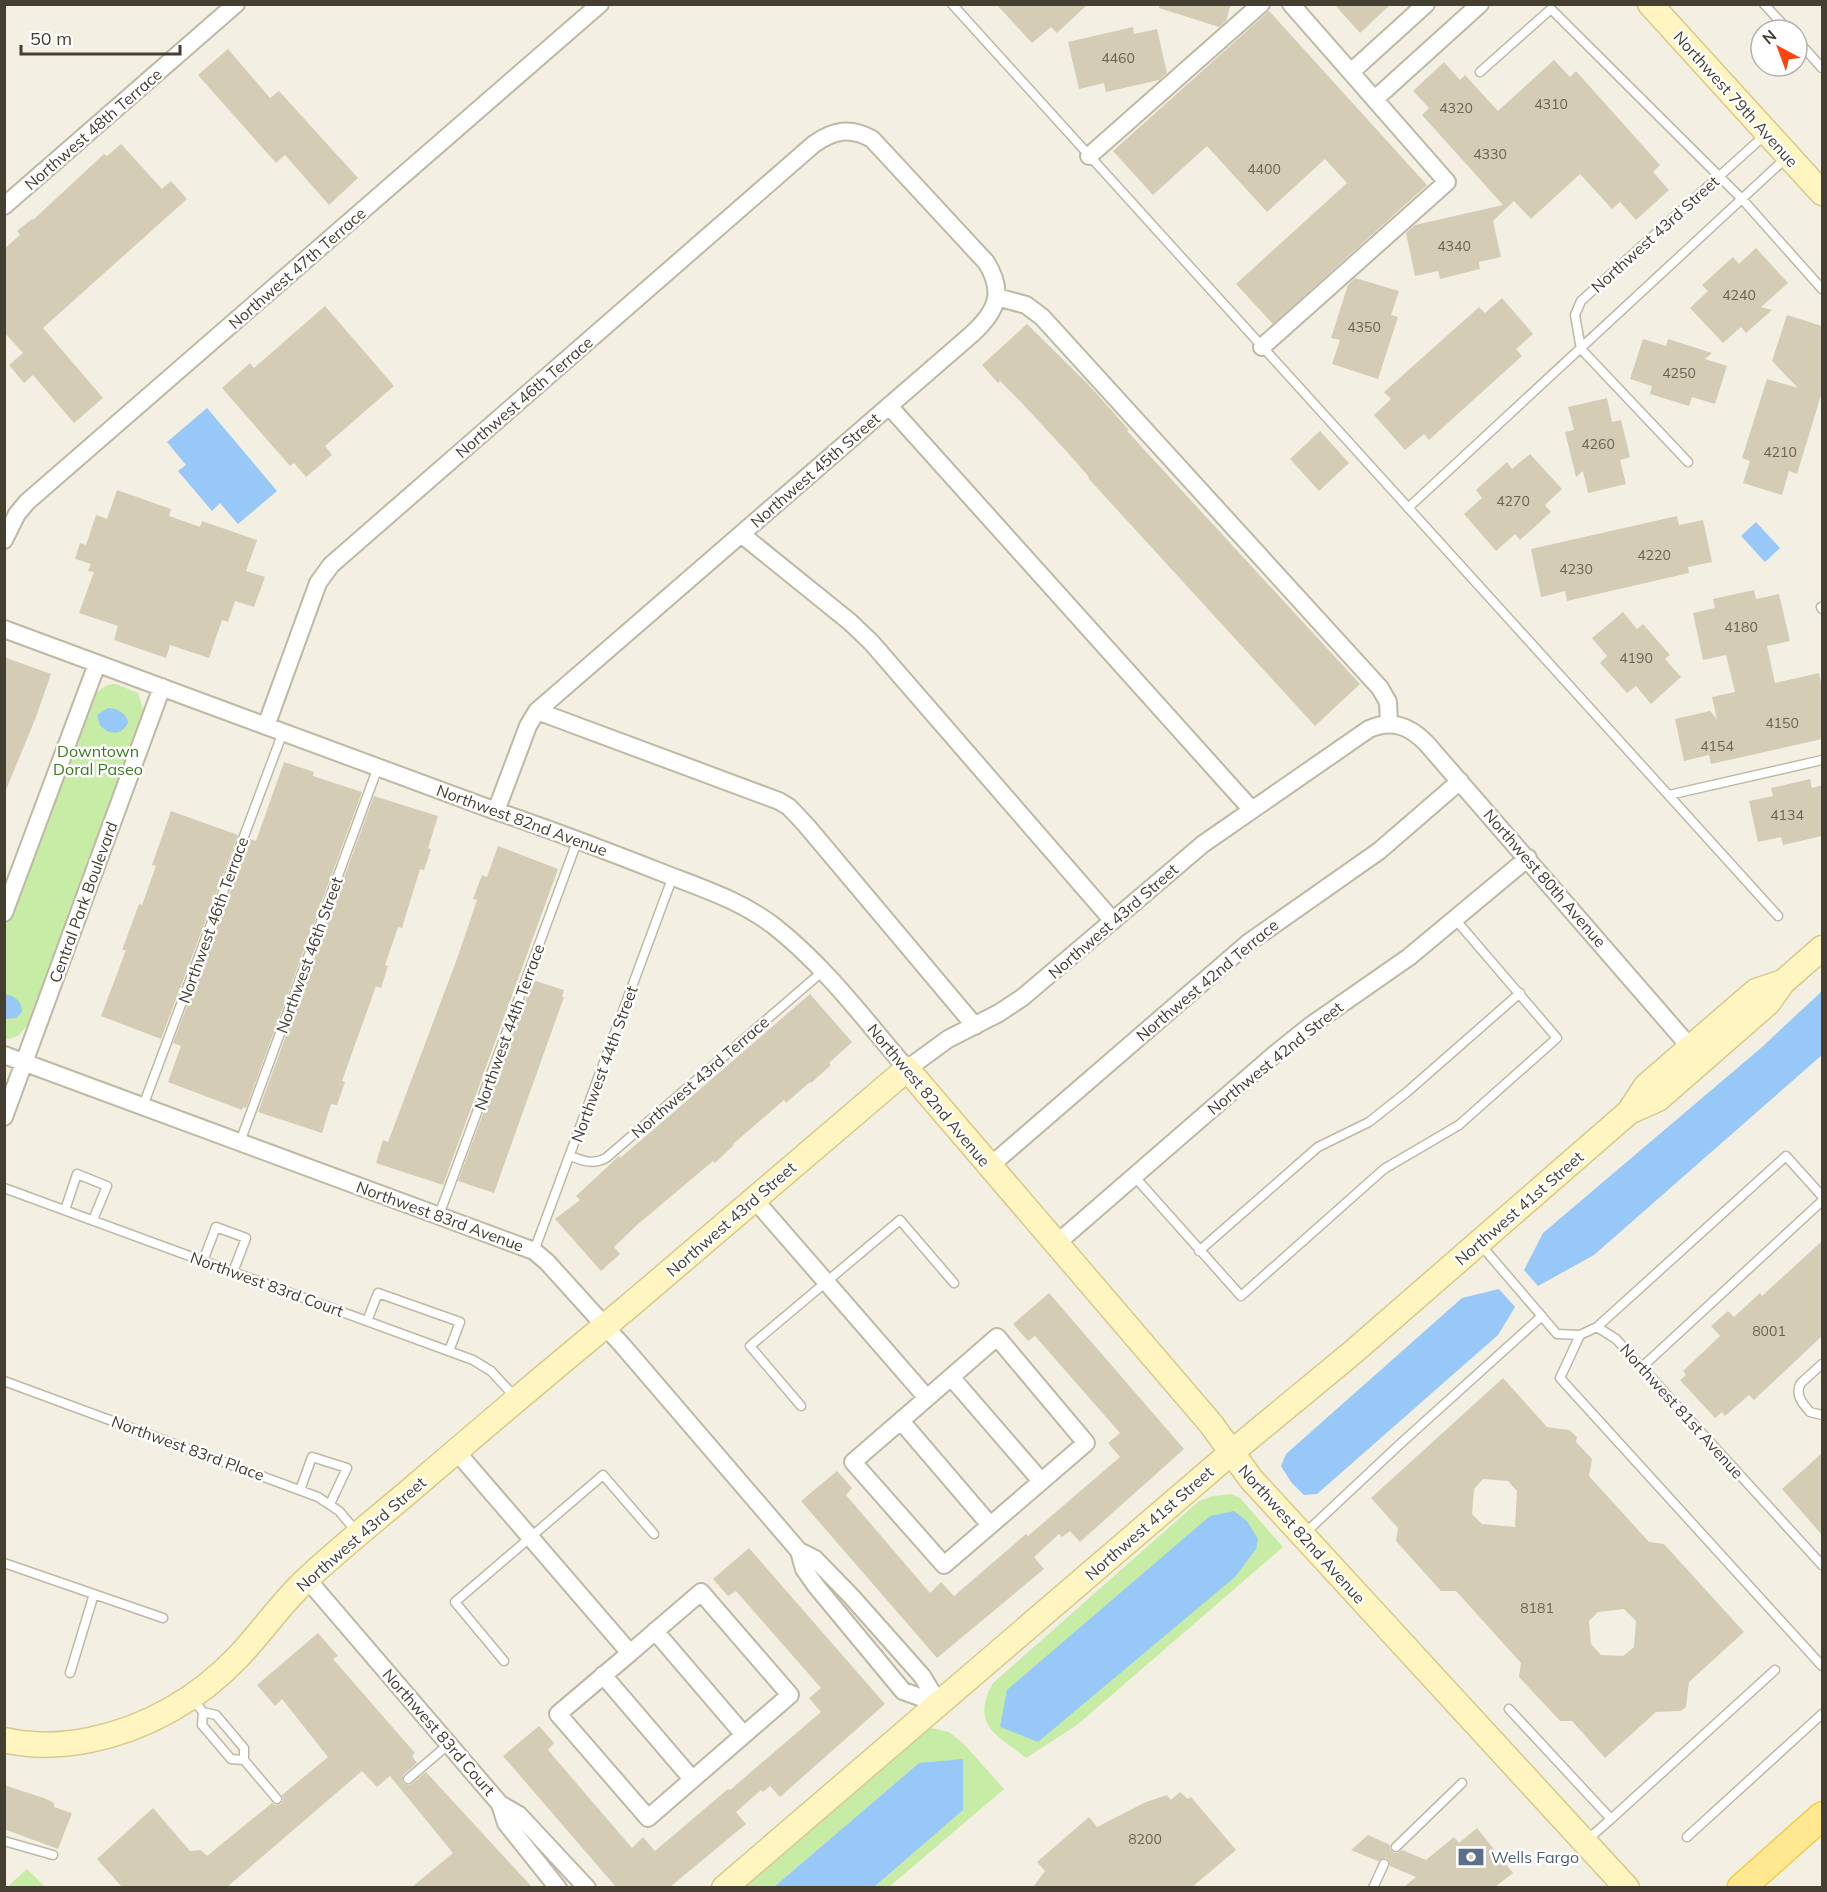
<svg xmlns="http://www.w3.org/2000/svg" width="1827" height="1892" font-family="Mulish,sans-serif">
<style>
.green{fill:#c7eca6}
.water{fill:#97c8f7}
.building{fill:#d5ccb6;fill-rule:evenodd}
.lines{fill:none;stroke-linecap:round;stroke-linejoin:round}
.lane-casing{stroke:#bfb8a4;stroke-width:11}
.street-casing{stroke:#bfb8a4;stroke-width:20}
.secondary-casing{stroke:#d7ca8c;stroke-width:27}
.primary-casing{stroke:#efcd54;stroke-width:30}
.lane{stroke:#fff;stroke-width:8}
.street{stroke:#fff;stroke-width:16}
.secondary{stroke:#fff5c0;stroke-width:24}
.primary{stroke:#ffe88f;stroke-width:27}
.labels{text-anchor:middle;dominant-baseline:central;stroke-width:5;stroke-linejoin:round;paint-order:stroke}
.number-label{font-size:14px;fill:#696253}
.street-label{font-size:16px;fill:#453f32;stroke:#fff}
.park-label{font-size:16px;fill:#3b7b20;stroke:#fff}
.service-label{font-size:16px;fill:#4e5e75;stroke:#fff;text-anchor:start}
</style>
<rect width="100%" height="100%" fill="#f3efe2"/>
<!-- green -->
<path class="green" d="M 116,684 L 138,693 L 144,712 L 33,1019 L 18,1036 L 4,1040 L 4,931 L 88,705 C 95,694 102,684 116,684 Z
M 1231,1494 L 1240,1498 L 1283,1547 L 1077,1725 L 1026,1758 C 996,1734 970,1725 993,1683 L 1199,1501 L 1213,1496 Z
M 931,1728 L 949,1732 L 964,1744 L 1004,1789 L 889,1887 L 874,1887 L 962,1810 L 919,1763 L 774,1887 L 734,1888 L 912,1736 Z
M 27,1869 L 45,1887 L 7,1887 Z"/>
<!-- water -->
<path class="water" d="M 207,408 L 277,491 L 238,524 L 220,503 L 212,511 L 178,471 L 186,465 L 167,442 Z
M 1756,522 L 1780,548 L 1765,562 L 1741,536 Z
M 108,708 C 117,708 126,713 128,722 C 122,741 95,732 98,714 Z
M 1822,991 L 1822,1055 L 1594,1255 L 1538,1286 L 1524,1270 L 1543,1233 L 1761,1048 Z
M 5,994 C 15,996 22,1001 22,1012 L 16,1018 L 5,1019 Z
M 1499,1289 L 1515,1307 L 1498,1335 L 1317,1494 L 1304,1495 L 1291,1482 L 1281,1466 L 1286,1454 L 1462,1298 Z
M 1234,1511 L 1247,1521 L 1258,1539 L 1256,1549 L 1235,1577 L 1038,1742 L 1000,1727 L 1007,1690 L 1210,1516 Z
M 963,1759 L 963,1810 L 874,1887 L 774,1887 L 919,1763 Z"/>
<!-- building -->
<path class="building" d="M 996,4 L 1088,4 L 1057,33 L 1051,27 L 1032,43 Z
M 1160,4 L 1231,4 L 1226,21 L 1219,27 L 1159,8 Z
M 1334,4 L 1391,4 L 1360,33 Z
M 1269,11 L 1427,185 L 1273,324 L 1236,284 L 1347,183 L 1325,159 L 1267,212 L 1207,146 L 1153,195 L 1113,151 Z
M 1133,27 L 1134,34 L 1157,29 L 1167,73 L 1159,80 L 1106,92 L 1104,83 L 1079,89 L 1068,42 Z
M 228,49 L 270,98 L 279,91 L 358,178 L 329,205 L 285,155 L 276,163 L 198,75 Z
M 1554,60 L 1570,77 L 1576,71 L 1660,165 L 1653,172 L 1669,190 L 1636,220 L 1620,202 L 1612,209 L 1580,174 L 1531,219 L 1514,201 L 1493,221 L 1501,257 L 1479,262 L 1480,269 L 1440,279 L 1438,271 L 1415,276 L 1406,233 L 1415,225 L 1503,205 L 1422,115 L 1429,108 L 1413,91 L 1444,62 L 1460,80 L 1465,75 L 1498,111 Z
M 121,144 L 162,189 L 171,181 L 187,199 L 43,328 L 103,398 L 74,423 L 33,375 L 24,383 L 9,365 L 23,353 L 4,332 L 4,249 L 20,235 L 17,231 L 32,219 L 33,220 L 104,154 L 107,156 Z
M 1756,248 L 1788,283 L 1761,307 L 1772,310 L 1746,333 L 1741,327 L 1723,343 L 1690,308 L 1708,291 L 1702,285 L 1733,257 L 1739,264 Z
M 1355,278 L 1399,291 L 1391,315 L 1398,317 L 1378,379 L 1332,364 L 1340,340 L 1331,338 L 1348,285 Z
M 1502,298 L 1533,334 L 1516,349 L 1522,356 L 1429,440 L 1424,434 L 1405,450 L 1374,415 L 1391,399 L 1384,392 L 1479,307 L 1485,313 Z
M 325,306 L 394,386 L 325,446 L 332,455 L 306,477 L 294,463 L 290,466 L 222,388 L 250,363 L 254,368 Z
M 1787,315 L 1822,326 L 1822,392 L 1797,474 L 1789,471 L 1782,495 L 1743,483 L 1750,461 L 1742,458 L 1767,379 L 1798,388 L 1772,361 Z
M 1027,324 L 1088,384 L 1129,430 L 1127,431 L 1360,684 L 1315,726 L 1088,478 L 1089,477 L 1068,453 L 1021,402 L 1000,381 L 998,383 L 982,365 Z
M 1643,339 L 1666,346 L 1668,339 L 1712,353 L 1705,359 L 1727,366 L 1715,404 L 1692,397 L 1689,406 L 1650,394 L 1652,386 L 1630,379 Z
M 1607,398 L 1612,422 L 1621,420 L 1630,457 L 1620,460 L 1626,484 L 1588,493 L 1583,471 L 1576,477 L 1565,432 L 1574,430 L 1568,407 Z
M 1320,431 L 1349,463 L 1319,491 L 1290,459 Z
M 1530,454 L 1562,489 L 1545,505 L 1551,512 L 1520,540 L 1515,534 L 1496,551 L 1464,514 L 1482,498 L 1476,490 L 1507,462 L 1512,469 Z
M 117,490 L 171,509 L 169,516 L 200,527 L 202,521 L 257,540 L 246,571 L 265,577 L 254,607 L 235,601 L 228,622 L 222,620 L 209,658 L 170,645 L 166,658 L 114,640 L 118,626 L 79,613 L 94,572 L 88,571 L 91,564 L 75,559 L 80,543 L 86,545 L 96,515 L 107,519 Z
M 1677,516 L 1679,525 L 1703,520 L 1712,562 L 1688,567 L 1689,573 L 1567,601 L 1565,591 L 1541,597 L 1531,549 Z
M 1754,590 L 1756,599 L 1779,594 L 1790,641 L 1767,646 L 1775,683 L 1819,673 L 1822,688 L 1822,739 L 1711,764 L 1709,755 L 1684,761 L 1675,719 L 1710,711 L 1717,719 L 1712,697 L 1735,692 L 1726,655 L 1703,660 L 1693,613 L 1715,608 L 1713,599 Z
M 1623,612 L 1637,629 L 1643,624 L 1670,655 L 1665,659 L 1681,677 L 1651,704 L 1636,686 L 1627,693 L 1600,663 L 1607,656 L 1592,638 Z
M 4,657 L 51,674 L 36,717 L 6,790 L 4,790 Z
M 284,762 L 314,772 L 313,776 L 362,792 L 246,1108 L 243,1107 L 242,1110 L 168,1082 L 181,1046 L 173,1043 L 250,839 L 256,841 Z
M 1810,779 L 1812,788 L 1822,785 L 1822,836 L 1783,845 L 1781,837 L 1758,842 L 1749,801 L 1773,796 L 1771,788 Z
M 374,796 L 438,816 L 428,848 L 431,849 L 424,870 L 420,869 L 402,928 L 398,927 L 385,965 L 388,966 L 381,988 L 376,986 L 342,1081 L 345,1082 L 337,1105 L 331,1104 L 322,1133 L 258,1112 Z
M 171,811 L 238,835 L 161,1039 L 101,1016 L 126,950 L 122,950 L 139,904 L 142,905 L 156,866 L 152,865 Z
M 498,846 L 558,869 L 443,1185 L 376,1163 L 383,1140 L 388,1142 L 457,959 L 477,900 L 473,899 L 482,875 L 487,877 Z
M 533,980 L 564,990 L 562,997 L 564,997 L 494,1193 L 458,1181 Z
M 810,994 L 852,1042 L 829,1063 L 831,1065 L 811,1083 L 810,1082 L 786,1103 L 784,1100 L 733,1144 L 734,1145 L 715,1163 L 713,1161 L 637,1225 L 614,1247 L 620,1254 L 601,1271 L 555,1219 L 580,1200 L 576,1196 L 619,1156 L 620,1158 L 668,1117 Z
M 1822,1241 L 1822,1336 L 1754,1400 L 1749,1395 L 1725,1416 L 1722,1412 L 1715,1418 L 1680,1380 L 1686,1375 L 1683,1371 L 1720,1336 L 1711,1326 L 1728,1311 L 1734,1317 L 1760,1293 L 1762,1296 Z
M 1049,1293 L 1184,1449 L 1080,1542 L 1070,1531 L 1062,1537 L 1059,1534 L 1034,1557 L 1044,1569 L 937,1658 L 801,1501 L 837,1471 L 852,1488 L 846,1495 L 930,1593 L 941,1582 L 954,1596 L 1026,1534 L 1028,1536 L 1120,1457 L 1108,1443 L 1120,1433 L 1035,1336 L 1028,1341 L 1013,1324 Z
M 1503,1378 L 1547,1427 L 1569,1430 L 1577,1437 L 1576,1442 L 1592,1459 L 1589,1476 L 1649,1542 L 1664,1544 L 1744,1632 L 1689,1682 L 1686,1707 L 1681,1711 L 1656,1712 L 1605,1758 L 1572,1721 L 1560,1721 L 1519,1677 L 1521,1663 L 1456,1591 L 1441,1591 L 1396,1541 L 1398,1528 L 1371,1498 ZM 1483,1479 L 1508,1481 L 1517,1491 L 1515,1527 L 1482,1524 L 1472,1514 L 1474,1489 ZM 1624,1609 L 1636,1621 L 1634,1647 L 1623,1656 L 1601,1655 L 1591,1644 L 1589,1621 L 1598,1612 Z
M 1822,1453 L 1822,1535 L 1782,1489 Z
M 749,1548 L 885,1704 L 780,1797 L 770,1786 L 763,1792 L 761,1790 L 736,1812 L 746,1824 L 670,1887 L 616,1887 L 503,1756 L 539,1726 L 554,1743 L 548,1750 L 632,1848 L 643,1837 L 655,1851 L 728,1789 L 730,1790 L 821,1712 L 809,1698 L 821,1688 L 736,1591 L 728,1596 L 713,1579 Z
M 318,1633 L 338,1656 L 333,1659 L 415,1753 L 412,1756 L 417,1763 L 403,1775 L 403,1783 L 410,1785 L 426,1772 L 532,1887 L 412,1887 L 453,1853 L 390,1776 L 377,1787 L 362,1771 L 227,1887 L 122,1887 L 97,1859 L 153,1808 L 190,1851 L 201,1850 L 207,1856 L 272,1803 L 275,1805 L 281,1804 L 283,1801 L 282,1795 L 328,1757 L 282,1699 L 275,1706 L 257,1685 Z
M 4,1785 L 44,1798 L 54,1803 L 54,1807 L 72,1813 L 58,1849 L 4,1829 Z
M 1180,1792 L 1188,1799 L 1191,1797 L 1236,1850 L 1192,1887 L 1033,1887 L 1045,1871 L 1037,1862 L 1089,1817 L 1097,1827 L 1146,1802 L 1167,1795 L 1171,1800 Z
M 1477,1828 L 1513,1873 L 1495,1887 L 1404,1887 L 1416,1877 L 1390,1866 L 1389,1861 L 1386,1858 L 1378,1861 L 1351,1850 L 1368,1835 L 1390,1845 L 1390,1849 L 1394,1853 L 1398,1853 L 1402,1850 L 1426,1860 L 1454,1837 L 1459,1843 Z"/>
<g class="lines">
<!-- lane casing -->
<g class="lane-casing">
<path id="lane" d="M 952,4 L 1778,916
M 1764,4 L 1788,30
M 1797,40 L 1822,68
M 1480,72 L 1551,9 L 1743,200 L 1822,289
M 1581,349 L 1575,315 L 1581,301 L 1766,134
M 1581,349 L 1688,462
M 1408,508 L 1786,158
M 1821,607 L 1822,609
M 1669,795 L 1822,760
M 143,1106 L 283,732
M 240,1142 L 378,767
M 570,1156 C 584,1161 593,1165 606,1158 L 823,971
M 1134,1176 L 1241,1296 L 1384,1169 L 1459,1125 L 1557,1038 L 1455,919
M 4,1188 L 473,1360 L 491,1371 L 516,1398
M 65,1210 L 77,1174 L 107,1186 L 93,1220
M 439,1215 L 578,839
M 1480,1244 L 1557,1334 L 1580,1335 L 1597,1327 L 1616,1339 L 1822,1565
M 534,1251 L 673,876
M 1199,1251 L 1318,1147 L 1369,1122 L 1407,1092 L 1520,993
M 203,1261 L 216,1227 L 246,1238 L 233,1272
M 367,1321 L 378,1293 L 460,1322 L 449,1351
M 1597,1327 L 1786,1156 L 1822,1196
M 1580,1335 L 1560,1378 L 1822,1666
M 1822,1364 L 1801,1383 C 1794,1394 1803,1404 1810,1412 L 1822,1415
M 1642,1367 L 1822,1201
M 4,1381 L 318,1497 L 339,1511 L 356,1531
M 801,1406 L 750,1346 L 900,1220 L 954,1283
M 300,1490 L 312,1457 L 347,1468 L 330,1504
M 1303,1535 L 1399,1445 L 1542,1316
M 4,1563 L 163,1618
M 504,1661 L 455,1602 L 603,1475 L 654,1534
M 70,1673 L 94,1594
M 191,1697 L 203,1712 L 216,1715 L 244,1748 L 244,1760 L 231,1759 L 202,1725 L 203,1712
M 1509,1709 L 1611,1819 L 1587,1840
M 244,1760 L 277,1799
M 408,1779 L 449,1744
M 1611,1819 L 1775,1670
M 1687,1837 L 1822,1714
M 4,1841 L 53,1855
M 1396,1847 L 1462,1783
M 1373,1888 L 1384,1864"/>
</g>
<!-- street casing -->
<g class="street-casing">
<path id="street" d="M 1351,72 L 1426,4
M 1375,99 L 1480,4
M 1089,156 L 1261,4
M 4,206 L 236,4
M 997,297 L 1026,305 L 1042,317 L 1380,688 L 1388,702 L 1389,724
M 1262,347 L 1447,182 L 1291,4
M 889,406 L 1251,809
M 741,534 L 850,622 L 871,642 L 1113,921
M 4,540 L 17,514 L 27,502 L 600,4
M 4,629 L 496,811 C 552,830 607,851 663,873 C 701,888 740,900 774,926 C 825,966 865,1020 907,1069 L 948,1039 L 999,1013 L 1023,997 L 1203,844 L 1369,729 C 1392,719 1410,726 1427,744 L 1690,1047
M 537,711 L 779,801 L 789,807 L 806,825 L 975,1026
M 266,726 L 318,583 L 331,565 L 814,144 C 834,130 850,127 872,139 L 986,262 C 1005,292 997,311 972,334 L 537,711 L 528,726 L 496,811
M 4,913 L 97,664
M 4,1055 L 534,1251 L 547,1262 L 623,1346 L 799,1551 L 804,1569 L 816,1586 L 903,1691 L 939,1704
M 4,1117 L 162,687
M 990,1166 L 1248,943 L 1379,851 L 1460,781
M 754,1199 L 927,1398 L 997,1337 L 1086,1443 L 944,1565 L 853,1462 L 927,1398
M 1056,1244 L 1275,1054 L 1310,1026 L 1409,957 L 1528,858
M 951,1377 L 1041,1481
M 901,1421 L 990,1525
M 456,1451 L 630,1653 L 701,1592 L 790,1695 L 648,1818 L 558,1714 L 630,1653
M 799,1551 L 815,1559 L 851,1596 L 922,1676 L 939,1704
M 307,1579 L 500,1804 L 519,1815 L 587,1888
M 655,1631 L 744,1735
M 603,1675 L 692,1779
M 500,1804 L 506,1823 L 558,1888"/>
</g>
<!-- secondary casing -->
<g class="secondary-casing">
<path id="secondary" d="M 1650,4 L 1822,193
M 1629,1112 L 1658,1099 L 1768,1003 L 1783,982 L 1822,948
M 4,1740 C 59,1753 122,1737 170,1710 C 195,1696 219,1677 238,1657 C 262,1632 281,1603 307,1579 C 341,1547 378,1518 413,1488 C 484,1427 556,1366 628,1307 L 907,1069 L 1211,1424 L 1251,1479 L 1627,1888
M 724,1888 L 1232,1452 L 1352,1353 L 1629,1112 L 1646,1086 L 1756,991 L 1783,982"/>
</g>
<!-- primary casing -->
<g class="primary-casing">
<path id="primary" d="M 1741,1888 L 1822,1816"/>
</g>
<!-- lane -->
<use href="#lane" class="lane"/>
<!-- street -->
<use href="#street" class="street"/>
<!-- secondary -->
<use href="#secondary" class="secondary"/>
<!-- primary -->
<use href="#primary" class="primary"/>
</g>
<!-- icons -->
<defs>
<g id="bank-bare" transform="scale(2.07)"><path d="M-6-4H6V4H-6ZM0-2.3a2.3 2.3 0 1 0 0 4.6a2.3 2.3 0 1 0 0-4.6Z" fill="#5c6f8a" stroke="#fff" stroke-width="2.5" paint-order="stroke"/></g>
</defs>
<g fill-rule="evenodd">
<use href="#bank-bare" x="1471" y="1857"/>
</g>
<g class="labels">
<!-- number labels -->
<g class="number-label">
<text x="1118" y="58">4460</text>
<text x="1551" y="104">4310</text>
<text x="1456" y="108">4320</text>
<text x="1490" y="154">4330</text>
<text x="1264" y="169">4400</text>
<text x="1454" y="246">4340</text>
<text x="1739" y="295">4240</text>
<text x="1364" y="327">4350</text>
<text x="1679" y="373">4250</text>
<text x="1598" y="444">4260</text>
<text x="1780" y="452">4210</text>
<text x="1513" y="501">4270</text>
<text x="1654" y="555">4220</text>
<text x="1576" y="569">4230</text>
<text x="1741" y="627">4180</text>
<text x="1636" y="658">4190</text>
<text x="1782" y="723">4150</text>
<text x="1717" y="746">4154</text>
<text x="1787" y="815">4134</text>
<text x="1769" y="1331">8001</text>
<text x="1537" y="1608">8181</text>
<text x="1145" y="1839">8200</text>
</g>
<!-- street labels -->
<g class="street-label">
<text transform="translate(1736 99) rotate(48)">Northwest 79th Avenue</text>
<text transform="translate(93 129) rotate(-41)">Northwest 48th Terrace</text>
<text transform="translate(1655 234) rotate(-42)">Northwest 43rd Street</text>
<text transform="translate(297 268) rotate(-41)">Northwest 47th Terrace</text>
<text transform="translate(524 397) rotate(-41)">Northwest 46th Terrace</text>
<text transform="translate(815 470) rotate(-41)">Northwest 45th Street</text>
<text transform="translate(522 820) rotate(20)">Northwest 82nd Avenue</text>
<text transform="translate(1545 878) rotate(49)">Northwest 80th Avenue</text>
<text transform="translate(83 902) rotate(-70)">Central Park Boulevard</text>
<text transform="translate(213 920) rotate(-70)">Northwest 46th Terrace</text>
<text transform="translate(1113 921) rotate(-41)">Northwest 43rd Street</text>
<text transform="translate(309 955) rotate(-70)">Northwest 46th Street</text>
<text transform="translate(1207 980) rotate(-40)">Northwest 42nd Terrace</text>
<text transform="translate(509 1027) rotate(-70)">Northwest 44th Terrace</text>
<text transform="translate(1275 1058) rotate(-39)">Northwest 42nd Street</text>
<text transform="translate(604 1064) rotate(-70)">Northwest 44th Street</text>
<text transform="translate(700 1077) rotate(-41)">Northwest 43rd Terrace</text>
<text transform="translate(929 1095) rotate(50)">Northwest 82nd Avenue</text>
<text transform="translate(1519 1208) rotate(-41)">Northwest 41st Street</text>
<text transform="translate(440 1216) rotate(20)">Northwest 83rd Avenue</text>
<text transform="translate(731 1219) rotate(-41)">Northwest 43rd Street</text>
<text transform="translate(267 1284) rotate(20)">Northwest 83rd Court</text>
<text transform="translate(1682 1411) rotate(48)">Northwest 81st Avenue</text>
<text transform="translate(188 1448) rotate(20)">Northwest 83rd Place</text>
<text transform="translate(1149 1523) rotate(-41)">Northwest 41st Street</text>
<text transform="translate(361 1534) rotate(-41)">Northwest 43rd Street</text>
<text transform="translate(1302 1534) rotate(48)">Northwest 82nd Avenue</text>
<text transform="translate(439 1732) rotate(49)">Northwest 83rd Court</text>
</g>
<!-- park labels -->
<g class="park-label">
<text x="98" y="751">Downtown<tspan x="98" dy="18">Doral Paseo</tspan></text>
</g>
<!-- service labels -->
<g class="service-label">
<text x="1491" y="1857">Wells Fargo</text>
</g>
</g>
<!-- border -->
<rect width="1827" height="1892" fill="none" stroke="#453f32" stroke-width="12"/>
<!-- north arrow -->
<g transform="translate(1779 48) rotate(319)"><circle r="28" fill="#ffffff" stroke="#b5b2ad" stroke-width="1.5"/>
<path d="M0-4.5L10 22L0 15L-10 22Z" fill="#ff450d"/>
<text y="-9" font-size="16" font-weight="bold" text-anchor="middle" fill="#453f32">N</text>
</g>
<!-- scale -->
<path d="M21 45v9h159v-9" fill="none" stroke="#453f32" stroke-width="3"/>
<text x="30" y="45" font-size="18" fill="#453f32" stroke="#ffffff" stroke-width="4.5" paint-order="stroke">50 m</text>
</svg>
